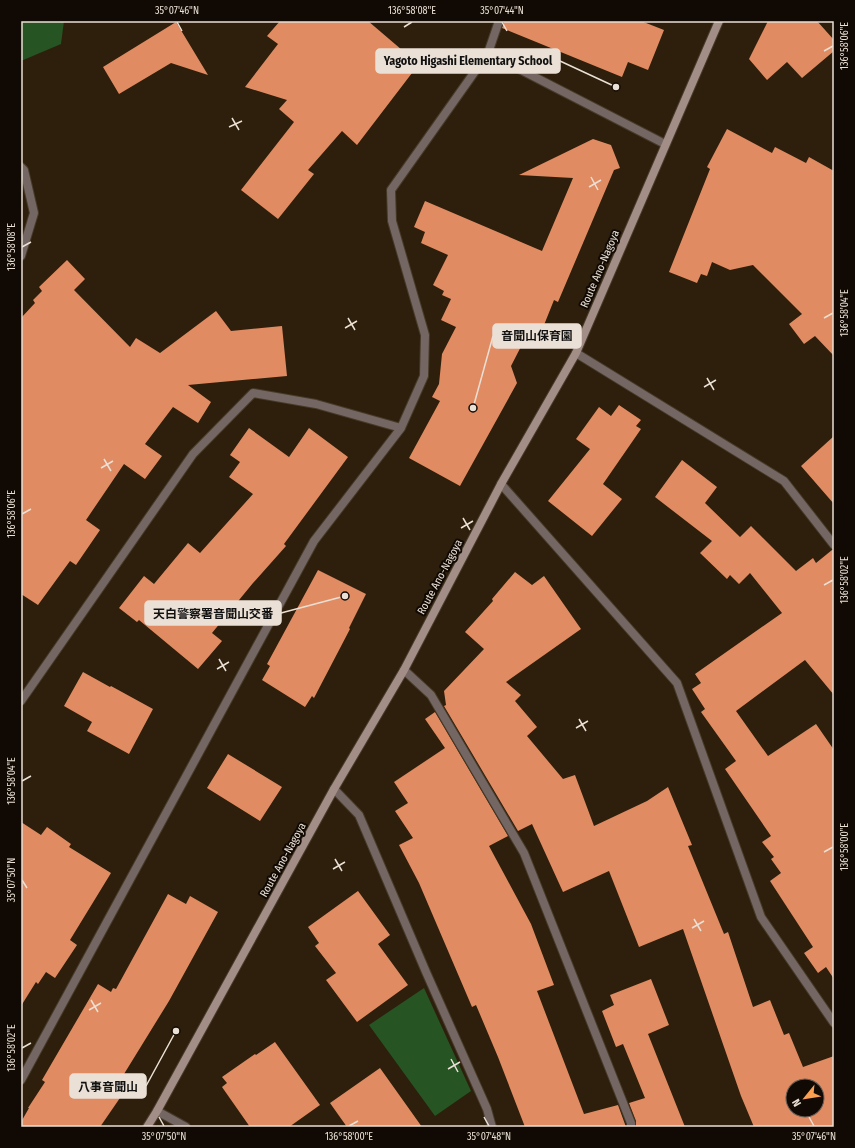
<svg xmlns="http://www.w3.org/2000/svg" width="855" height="1148" font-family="'Fira Sans Condensed','Noto Sans JP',sans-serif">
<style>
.green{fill:#275423}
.building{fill:#e18b62;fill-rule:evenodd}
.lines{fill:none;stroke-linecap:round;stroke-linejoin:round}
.minor-casing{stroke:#473a28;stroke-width:10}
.secondary-casing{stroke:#473a28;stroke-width:10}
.minor{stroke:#736663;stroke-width:8}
.secondary{stroke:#a28d87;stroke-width:8}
.ticks{fill:none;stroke:#eae0d5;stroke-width:1.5}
.labels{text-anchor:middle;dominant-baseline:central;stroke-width:4;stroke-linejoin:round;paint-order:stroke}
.street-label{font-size:11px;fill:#eae0d5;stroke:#110a04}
.leader{fill:none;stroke:#eae0d5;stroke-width:1.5}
.callout-dot{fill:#eae0d5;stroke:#110a04;stroke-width:1.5}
.callout{fill:#eae0d5;stroke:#eae0d5;stroke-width:1.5}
.callout-label{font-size:12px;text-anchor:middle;font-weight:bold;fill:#111}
.neatline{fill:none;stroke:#eae0d5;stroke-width:1.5}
.ticks-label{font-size:10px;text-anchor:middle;fill:#eae0d5}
</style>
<rect width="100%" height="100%" fill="#2d1f0c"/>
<!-- green -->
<path class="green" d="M 21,21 L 64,21 L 61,44 L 21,61 Z
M 424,988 L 471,1091 L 435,1116 L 369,1025 Z"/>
<!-- building -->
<path class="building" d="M 280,21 L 368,21 L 402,50 L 395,58 L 412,73 L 357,145 L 342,131 L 308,170 L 314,174 L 278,219 L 241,190 L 294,122 L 279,109 L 287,100 L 245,87 L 278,44 L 267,36 Z
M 504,21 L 641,21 L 664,30 L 648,70 L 628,62 L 622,77 L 502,28 Z
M 768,21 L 817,21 L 834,40 L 834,51 L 802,78 L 787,62 L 767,80 L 749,59 Z
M 176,22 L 208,75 L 171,63 L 119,94 L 103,67 Z
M 727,129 L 772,153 L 775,147 L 806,163 L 809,157 L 834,171 L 834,356 L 815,336 L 804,344 L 789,324 L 802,314 L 753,265 L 730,270 L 712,262 L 707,276 L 701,274 L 697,283 L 669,272 L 710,169 L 707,167 Z
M 593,139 L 611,145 L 620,168 L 614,170 L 558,302 L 554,300 L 540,335 L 529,331 L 511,366 L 517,383 L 460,486 L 409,458 L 440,401 L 432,397 L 439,384 L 442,354 L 456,327 L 441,320 L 451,299 L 442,295 L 444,291 L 433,285 L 448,255 L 421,243 L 425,232 L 414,227 L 425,201 L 542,251 L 573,178 L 519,175 Z
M 67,260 L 85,279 L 74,290 L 130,347 L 136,338 L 160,353 L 216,311 L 231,331 L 282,326 L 287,376 L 188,385 L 211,402 L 198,423 L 173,407 L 145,444 L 162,456 L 145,479 L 124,464 L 86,520 L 100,530 L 76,565 L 70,561 L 38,605 L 21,594 L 21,318 L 35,303 L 33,300 L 42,291 L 39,287 Z
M 619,405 L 641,420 L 636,426 L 641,429 L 603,484 L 622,499 L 592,536 L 548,501 L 590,449 L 576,439 L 599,407 L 611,416 Z
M 249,428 L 289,457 L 309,428 L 348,457 L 284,544 L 286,546 L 253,583 L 212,633 L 222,641 L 198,669 L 139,620 L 137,622 L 119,608 L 144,576 L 154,584 L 188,543 L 200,553 L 253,494 L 229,477 L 240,462 L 230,455 Z
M 834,436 L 834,504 L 801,466 Z
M 682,460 L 717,487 L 705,503 L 740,537 L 751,526 L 796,571 L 813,558 L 816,563 L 832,550 L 834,550 L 834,695 L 805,660 L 736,711 L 768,756 L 816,724 L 834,750 L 834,979 L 826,967 L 818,973 L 804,953 L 813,947 L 770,881 L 781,873 L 771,859 L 774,857 L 762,842 L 771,836 L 725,769 L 736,761 L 701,712 L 705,709 L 692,689 L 701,683 L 695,674 L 782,613 L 750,573 L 739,584 L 730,575 L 727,579 L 700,553 L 712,541 L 655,497 Z
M 318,570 L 366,594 L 349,628 L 350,629 L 314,698 L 312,696 L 305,707 L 262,680 L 270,666 L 267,664 Z
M 515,572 L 532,585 L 544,576 L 581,629 L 506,682 L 521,695 L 515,701 L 537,727 L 527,736 L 563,779 L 575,775 L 594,826 L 647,801 L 668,787 L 692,845 L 688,846 L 724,934 L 728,932 L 753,1007 L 770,1000 L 784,1035 L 789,1033 L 803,1067 L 834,1056 L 834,1127 L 754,1127 L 741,1096 L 683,929 L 639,947 L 609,871 L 563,892 L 532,824 L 518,831 L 444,706 L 446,705 L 444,691 L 484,649 L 465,632 L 493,601 L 492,599 ZM 793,1086 L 817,1086 L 817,1110 L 793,1110 Z
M 83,672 L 110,687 L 111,686 L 153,709 L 129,754 L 87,731 L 92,722 L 64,706 Z
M 435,712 L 508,836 L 489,846 L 531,924 L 554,985 L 537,991 L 584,1114 L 618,1105 L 626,1127 L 525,1127 L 498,1057 L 476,1005 L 472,1007 L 419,883 L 399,845 L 413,838 L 395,811 L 408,803 L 394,782 L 445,748 L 425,719 Z
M 228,754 L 282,787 L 260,821 L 207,788 Z
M 21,822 L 41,835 L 47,827 L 71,844 L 69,847 L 111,873 L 70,940 L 77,945 L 55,978 L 46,972 L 38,984 L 36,982 L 21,1006 Z
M 358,891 L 390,935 L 378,944 L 408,985 L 357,1022 L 326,980 L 336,973 L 315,946 L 319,943 L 308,927 Z
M 168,894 L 186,904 L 190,896 L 218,912 L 169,1001 L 124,1074 L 133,1079 L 100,1127 L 21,1127 L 21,1122 L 29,1108 L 28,1108 L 45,1082 L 42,1080 L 98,984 L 111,992 L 113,988 L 116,989 Z
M 651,979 L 669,1025 L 648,1034 L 685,1127 L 636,1127 L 636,1121 L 629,1103 L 645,1098 L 623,1044 L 616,1047 L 602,1011 L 614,1005 L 610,995 Z
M 275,1042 L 320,1105 L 289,1127 L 250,1127 L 222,1087 L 227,1083 L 222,1077 L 255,1054 L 256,1055 Z
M 380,1068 L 422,1127 L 347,1127 L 330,1103 Z"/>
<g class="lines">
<!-- minor casing -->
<g class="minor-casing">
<path id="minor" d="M 488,53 L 665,144
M 21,167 L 24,170 L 34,213 L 21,256
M 576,353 L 784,481 L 834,545
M 501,484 L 677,683 L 761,917 L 834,1023
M 404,670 L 431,695 L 524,853 L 631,1123 L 631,1127
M 21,701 L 193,454 L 253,393 L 316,404 L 401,428
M 334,789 L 359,815 L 426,972 L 487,1109 L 492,1127
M 21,1080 L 314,541 L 401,428 L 424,376 L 425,335 L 392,221 L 391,190 L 488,53 L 499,21
M 157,1111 L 186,1127"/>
</g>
<!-- secondary casing -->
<g class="secondary-casing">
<path id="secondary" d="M 147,1127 L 157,1111 L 334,789 L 404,670 L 501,484 L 576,353 L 719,21"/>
</g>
<!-- minor -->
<use href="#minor" class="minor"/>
<!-- secondary -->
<use href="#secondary" class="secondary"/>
</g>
<!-- ticks -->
<path class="ticks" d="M 177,22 L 182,31M 502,22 L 507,31M 404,27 L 412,22M 824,51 L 833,46M 232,118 L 239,130M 229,127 L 242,121M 591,177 L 598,190M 589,187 L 601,180M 22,247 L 31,242M 348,318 L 355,330M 824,318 L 833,313M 345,328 L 357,321M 707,378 L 714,390M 704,387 L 716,380M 104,459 L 111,471M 101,468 L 113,461M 22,514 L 31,509M 463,518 L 470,530M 461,528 L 473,521M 824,585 L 833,580M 219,659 L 226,671M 217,669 L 229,662M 579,719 L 586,731M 576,728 L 588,721M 22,781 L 31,776M 824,852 L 833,847M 335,859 L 342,871M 333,869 L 345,862M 22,880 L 27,888M 694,919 L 701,931M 692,928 L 704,921M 91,1000 L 98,1012M 89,1010 L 101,1003M 22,1048 L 31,1043M 451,1059 L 458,1072M 448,1069 L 460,1062M 159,1117 L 164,1126M 484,1117 L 489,1126M 809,1117 L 814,1126M 349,1126 L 358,1121"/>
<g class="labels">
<!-- street labels -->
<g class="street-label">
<text transform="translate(600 269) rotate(-67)">Route Ano-Nagoya</text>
<text transform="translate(440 577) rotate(-62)">Route Ano-Nagoya</text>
<text transform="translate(283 860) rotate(-61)">Route Ano-Nagoya</text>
</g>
</g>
<!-- callouts -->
<path class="leader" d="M616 87L560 61M473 408L493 336M345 596L281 613M176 1031L146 1086"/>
<g class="callout-dot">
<circle cx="616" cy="87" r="4"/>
<circle cx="473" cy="408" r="4"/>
<circle cx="345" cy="596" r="4"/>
<circle cx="176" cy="1031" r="4"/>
</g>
<g class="callout">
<rect x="376" y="49" width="184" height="24" rx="4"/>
<rect x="493" y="324" width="88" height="24" rx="4"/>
<rect x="145" y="601" width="136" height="24" rx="4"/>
<rect x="70" y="1074" width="76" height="24" rx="4"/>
</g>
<g class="callout-label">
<text x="468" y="65">Yagoto Higashi Elementary School</text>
<text x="537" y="340">音聞山保育園</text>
<text x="213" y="618">天白警察署音聞山交番</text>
<text x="108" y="1091">八事音聞山</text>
</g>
<!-- border -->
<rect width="855" height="1148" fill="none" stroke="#110a04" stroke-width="44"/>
<!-- north arrow -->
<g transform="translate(805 1098) rotate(240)"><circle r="19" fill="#110a04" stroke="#686058"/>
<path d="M0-3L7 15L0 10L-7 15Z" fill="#fc9e52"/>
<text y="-6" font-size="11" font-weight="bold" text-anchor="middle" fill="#eae0d5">N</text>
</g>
<rect x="22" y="22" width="811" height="1104" class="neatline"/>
<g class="ticks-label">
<text x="177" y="14">35°07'46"N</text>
<text x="412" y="14">136°58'08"E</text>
<text x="502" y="14">35°07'44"N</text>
<text transform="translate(844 46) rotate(-90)" y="4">136°58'06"E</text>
<text transform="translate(11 247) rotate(-90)" y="4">136°58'08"E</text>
<text transform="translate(844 313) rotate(-90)" y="4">136°58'04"E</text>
<text transform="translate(11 514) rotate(-90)" y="4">136°58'06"E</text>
<text transform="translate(844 580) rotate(-90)" y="4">136°58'02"E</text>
<text transform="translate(11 781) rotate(-90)" y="4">136°58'04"E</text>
<text transform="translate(844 847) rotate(-90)" y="4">136°58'00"E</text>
<text transform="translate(11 880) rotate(-90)" y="4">35°07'50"N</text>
<text transform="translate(11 1048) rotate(-90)" y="4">136°58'02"E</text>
<text x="164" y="1140">35°07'50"N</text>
<text x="349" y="1140">136°58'00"E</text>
<text x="489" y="1140">35°07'48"N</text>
<text x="814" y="1140">35°07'46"N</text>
</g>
</svg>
